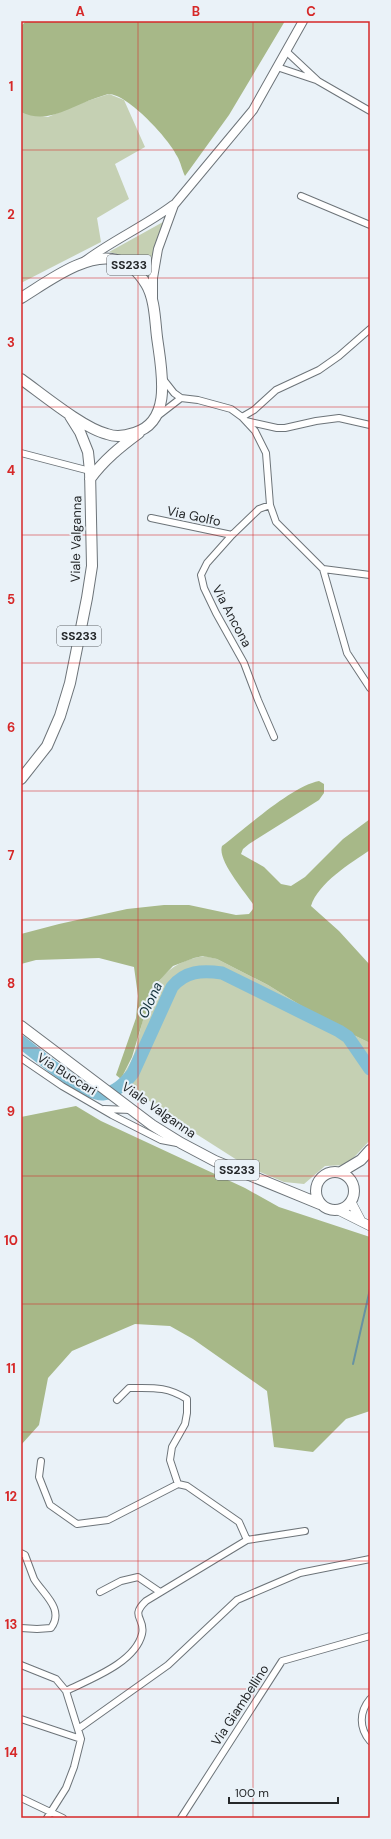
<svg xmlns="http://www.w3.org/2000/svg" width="391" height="1839" font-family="'DM Sans',sans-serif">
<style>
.green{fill:#c5d0b3}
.forest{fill:#a7b888}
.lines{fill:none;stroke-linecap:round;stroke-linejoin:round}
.stream{stroke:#6792a2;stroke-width:2}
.river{stroke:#83bfd5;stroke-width:13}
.minor-casing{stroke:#6d7479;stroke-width:8}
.tertiary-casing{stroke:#6d7479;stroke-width:10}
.secondary-casing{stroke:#6d7479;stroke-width:10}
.primary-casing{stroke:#6d7479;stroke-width:12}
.minor{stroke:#fff;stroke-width:6}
.tertiary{stroke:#fff;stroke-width:8}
.secondary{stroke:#fff;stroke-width:9}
.primary{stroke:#fff;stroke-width:10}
.grid{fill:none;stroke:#d62828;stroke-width:1;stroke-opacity:0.55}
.labels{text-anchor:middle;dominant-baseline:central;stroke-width:4;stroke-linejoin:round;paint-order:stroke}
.shield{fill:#eaf2f8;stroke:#606568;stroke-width:1}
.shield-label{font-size:12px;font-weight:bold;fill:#25282a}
.street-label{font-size:13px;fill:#25282a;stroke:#eaf2f8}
.water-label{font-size:14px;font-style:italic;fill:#123039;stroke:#eaf2f8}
.neatline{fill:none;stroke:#d62828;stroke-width:1.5}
.grid-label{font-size:13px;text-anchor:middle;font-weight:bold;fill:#d62828}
</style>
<rect width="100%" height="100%" fill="#eaf2f8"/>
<!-- green -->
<path class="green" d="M 109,94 L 124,100 L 145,147 L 115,164 L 129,199 L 97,218 L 101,242 L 21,283 L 21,112 L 48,117 L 81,103 Z
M 163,222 L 150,265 L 149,277 C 138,263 126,256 109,252 Z
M 205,956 L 217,959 L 268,985 L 329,1023 L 370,1043 L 370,1140 L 347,1165 L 325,1166 L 304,1184 L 284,1182 L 248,1167 L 190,1130 L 134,1090 L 121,1079 C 126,1070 132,1061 135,1051 C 147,1006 150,964 205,956 Z"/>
<!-- forest -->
<path class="forest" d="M 26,21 L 285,21 L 229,115 L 185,176 C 182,170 181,163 177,156 C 170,140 127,93 108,94 C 104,95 100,97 96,98 C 71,106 48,125 21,112 L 21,26 Z
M 319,781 L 324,784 L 324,793 L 319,800 L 249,844 L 243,849 L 241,854 L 264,867 L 281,884 L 291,886 L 305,877 L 343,839 L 370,819 L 370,850 C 351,863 318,883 311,906 L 339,931 L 370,965 L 370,1043 L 329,1023 L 268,985 L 217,959 L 203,956 L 194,958 L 173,966 L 158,982 L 144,1017 L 132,1057 L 121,1079 L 116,1075 L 136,1018 L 138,996 L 134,967 L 99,958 L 36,960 L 21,964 L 21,934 L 59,924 L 127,909 L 164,905 L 189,905 L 236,915 L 249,914 L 253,909 L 253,904 C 245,892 217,860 222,846 C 246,828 292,786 319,781 Z
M 76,1106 L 101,1121 L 245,1188 L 279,1207 L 370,1237 L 370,1411 L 346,1419 L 313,1452 L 274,1447 L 267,1391 L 193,1339 L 170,1326 L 135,1324 L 72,1351 L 48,1378 L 39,1425 L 21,1445 L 21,1117 Z"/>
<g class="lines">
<!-- stream -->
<path class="stream" d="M 353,1364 L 370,1289"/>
<!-- river -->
<path class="river" d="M 21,1042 C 37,1054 85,1096 103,1094 C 115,1093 126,1082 133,1073 L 172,987 C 185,971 202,970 222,973 L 339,1031 L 348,1037 L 370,1069"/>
<!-- minor casing -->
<g class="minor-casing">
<path id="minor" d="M 287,52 L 318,81 L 370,111
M 277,67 L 316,80
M 301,196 L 370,225
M 163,379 L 174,393 L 181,398 L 198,400 L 231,409 L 242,417 L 255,431 L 266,453 L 270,505 L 276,522 L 323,569 L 347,653 L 370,688
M 159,415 L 181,398
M 242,417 L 254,410 L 276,390 L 319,370 L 339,356 L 370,329
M 246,421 L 277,428 L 285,428 L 316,421 L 339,418 L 370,425
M 21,453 L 90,471
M 270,505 L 259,509 L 232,535 L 207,563 L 201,575 L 204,588 L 216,613 L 244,663 L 258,700 L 274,737
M 151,518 L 232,535
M 323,569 L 370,575
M 21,1058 L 62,1086 L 112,1115 L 161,1140 L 177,1143
M 104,1109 L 131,1110
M 117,1400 L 129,1388 C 153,1388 166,1386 187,1399 L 187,1413 L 185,1424 L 172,1447 L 170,1460 L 178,1484
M 41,1461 L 39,1477 L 50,1505 L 77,1524 L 108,1520 L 178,1484 L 187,1486 L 239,1522 L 247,1540
M 21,1553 L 25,1555 C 28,1563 31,1571 34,1579 C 43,1594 65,1609 51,1628 L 37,1629 L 21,1628
M 100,1592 L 121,1581 L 138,1577 L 160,1592
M 21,1665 L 56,1679 L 66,1691 L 81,1739 L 74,1767 L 66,1788 L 47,1818
M 66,1691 C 90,1679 135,1663 142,1634 C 146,1618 129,1617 146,1601 L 247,1540 L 305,1531
M 370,1699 C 359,1712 359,1728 370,1741
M 21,1719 L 81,1739
M 78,1729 L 168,1665 L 237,1600 L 300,1573 L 370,1559
M 21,1798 L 63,1818
M 181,1818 L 282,1661 L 370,1636"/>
</g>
<!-- tertiary casing -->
<g class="tertiary-casing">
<path id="tertiary" d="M 85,261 C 113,240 145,226 173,205
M 153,297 L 153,278 L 158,249 L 174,205 L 253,110 L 303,21"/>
</g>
<!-- secondary casing -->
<g class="secondary-casing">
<path id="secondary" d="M 351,1202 L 361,1221
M 338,1210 L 370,1226"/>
</g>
<!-- primary casing -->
<g class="primary-casing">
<path id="primary" d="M 21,298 C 46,283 87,251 117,260 C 130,263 139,273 146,284 C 155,299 155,321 157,337 C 161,368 174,422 134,433 C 125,436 115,437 107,434 C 83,428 42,394 21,379
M 90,479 C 104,460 120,447 139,433
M 21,779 L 47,746 L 60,716 L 70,683 L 87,598 L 92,566 L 90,471 L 88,452 L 80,432 L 70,416
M 21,1026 L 152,1125 L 181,1143 L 215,1161 L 320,1204
M316 1191a19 19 0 1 1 38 0a19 19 0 1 1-38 0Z
M 341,1172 L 361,1160 L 370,1150"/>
</g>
<!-- minor -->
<use href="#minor" class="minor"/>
<!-- tertiary -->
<use href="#tertiary" class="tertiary"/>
<!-- secondary -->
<use href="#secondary" class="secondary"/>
<!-- primary -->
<use href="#primary" class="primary"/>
</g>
<!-- grid -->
<path class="grid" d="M 138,21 L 138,1818M 253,21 L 253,1818M 21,150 L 370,150M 21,278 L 370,278M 21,407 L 370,407M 21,535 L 370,535M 21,663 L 370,663M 21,791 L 370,791M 21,920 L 370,920M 21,1048 L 370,1048M 21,1176 L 370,1176M 21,1304 L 370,1304M 21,1432 L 370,1432M 21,1561 L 370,1561M 21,1689 L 370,1689"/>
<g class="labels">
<!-- shield labels -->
<g class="shield">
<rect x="107" y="255" width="44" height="20" rx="3"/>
<rect x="57" y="626" width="44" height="20" rx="3"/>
<rect x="215" y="1160" width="44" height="20" rx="3"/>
</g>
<g class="shield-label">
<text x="129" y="265">SS233</text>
<text x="79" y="636">SS233</text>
<text x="237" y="1170">SS233</text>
</g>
<!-- street labels -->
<g class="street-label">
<text transform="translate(194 516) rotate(12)">Via Golfo</text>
<text transform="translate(76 539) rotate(-89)">Viale Valganna</text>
<text transform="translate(232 616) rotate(62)">Via Ancona</text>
<text transform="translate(67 1074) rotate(32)">Via Buccari</text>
<text transform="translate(159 1110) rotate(35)">Viale Valganna</text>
<text transform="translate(240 1705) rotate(-57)">Via Giambellino</text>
</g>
<!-- water labels -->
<g class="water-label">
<text transform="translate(150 1000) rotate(-65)">Olona</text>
</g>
</g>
<!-- border -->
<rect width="391" height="1839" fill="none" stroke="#eaf2f8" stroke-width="44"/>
<!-- scale -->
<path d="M229 1797v6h109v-6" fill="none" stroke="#25282a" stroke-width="2"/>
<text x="235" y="1797" font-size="12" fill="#25282a" stroke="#eaf2f8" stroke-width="3" paint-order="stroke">100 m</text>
<rect x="22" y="22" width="347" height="1795" class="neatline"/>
<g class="grid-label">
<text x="80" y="16">A</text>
<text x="196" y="16">B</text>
<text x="311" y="16">C</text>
<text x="11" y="91">1</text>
<text x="11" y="219">2</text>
<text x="11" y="347">3</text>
<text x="11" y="475">4</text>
<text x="11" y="604">5</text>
<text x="11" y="732">6</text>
<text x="11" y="860">7</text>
<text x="11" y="988">8</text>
<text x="11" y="1116">9</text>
<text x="11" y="1245">10</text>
<text x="11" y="1373">11</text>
<text x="11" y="1501">12</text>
<text x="11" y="1629">13</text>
<text x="11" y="1757">14</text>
</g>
</svg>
